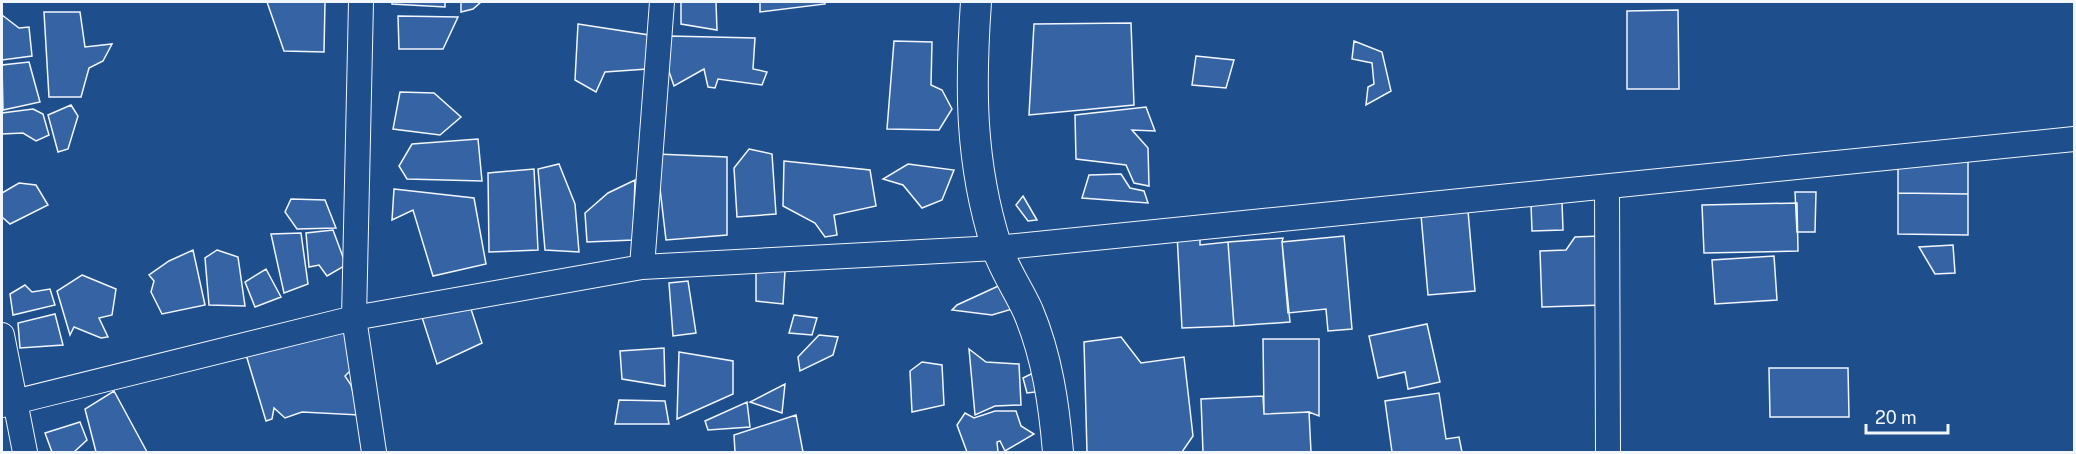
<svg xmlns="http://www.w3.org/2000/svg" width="2076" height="454" font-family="'Public Sans',sans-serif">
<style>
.building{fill:#3563a3;stroke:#f2f6ff;stroke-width:1.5}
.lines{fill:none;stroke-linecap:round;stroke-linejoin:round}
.minor-casing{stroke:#f2f6ff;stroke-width:26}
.tertiary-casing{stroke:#f2f6ff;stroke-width:32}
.minor{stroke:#1f4e8c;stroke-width:24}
.tertiary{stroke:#1f4e8c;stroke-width:30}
</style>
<rect width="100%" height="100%" fill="#1f4e8c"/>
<!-- building -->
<path class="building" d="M 267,2 L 325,2 L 324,52 L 284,51 Z
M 392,2 L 445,2 L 445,7 L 392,4 Z
M 461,2 L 481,2 L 473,9 L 461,12 Z
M 681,2 L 716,2 L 717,30 L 681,24 Z
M 760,2 L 824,2 L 825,4 L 760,12 Z
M 1678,10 L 1679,89 L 1627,89 L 1627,11 Z
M 44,12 L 80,12 L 85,47 L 112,44 L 103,61 L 89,68 L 81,97 L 49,97 Z
M 2,15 L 19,28 L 29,27 L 32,56 L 2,60 Z
M 398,16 L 458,17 L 443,49 L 399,49 Z
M 1131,23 L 1134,105 L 1029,115 L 1034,24 Z
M 578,24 L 649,35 L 647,69 L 605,72 L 596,92 L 575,80 Z
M 669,36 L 755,38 L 753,69 L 767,72 L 762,85 L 718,79 L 715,88 L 708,87 L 704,69 L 674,86 L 666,63 Z
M 894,41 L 932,42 L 931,85 L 942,90 L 952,109 L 939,130 L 887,129 Z
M 1354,41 L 1382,52 L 1391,91 L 1366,105 L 1368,87 L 1374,84 L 1372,63 L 1352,59 Z
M 1196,56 L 1234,60 L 1226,88 L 1192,85 Z
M 29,62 L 40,102 L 3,110 L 2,65 Z
M 400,92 L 434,93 L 461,117 L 440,135 L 393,129 Z
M 71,105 L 78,116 L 68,149 L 58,152 L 48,115 Z
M 1146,107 L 1155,131 L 1132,130 L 1148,148 L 1149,186 L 1134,183 L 1126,165 L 1076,159 L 1075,115 Z
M 33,109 L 43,114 L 49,135 L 36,141 L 23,133 L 2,134 L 2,137 L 2,113 Z
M 478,139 L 482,181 L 407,179 L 399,166 L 412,144 Z
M 749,149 L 772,154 L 776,214 L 737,217 L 734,168 Z
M 656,154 L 727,157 L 727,235 L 666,240 Z
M 1898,160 L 1968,160 L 1968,194 L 1898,193 Z
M 784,161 L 870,170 L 876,206 L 834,215 L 837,235 L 825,237 L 815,223 L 783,206 Z
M 559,164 L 575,204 L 579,252 L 545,250 L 538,169 Z
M 908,164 L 954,170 L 942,200 L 922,208 L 903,185 L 883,179 Z
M 534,169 L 538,250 L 489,252 L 488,173 Z
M 1121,174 L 1130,188 L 1144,191 L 1148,203 L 1082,198 L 1089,175 Z
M 635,180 L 633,240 L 587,242 L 585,213 L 608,193 Z
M 19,183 L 36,185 L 48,205 L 10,224 L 2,217 L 2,193 Z
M 394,189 L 474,198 L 486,264 L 433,276 L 413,210 L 392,220 Z
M 1795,192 L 1816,192 L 1815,232 L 1797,232 Z
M 1898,193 L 1968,194 L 1968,235 L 1898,234 Z
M 1023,196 L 1037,220 L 1028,221 L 1016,205 Z
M 291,199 L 325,200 L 336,228 L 297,229 L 285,212 Z
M 1562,202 L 1563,230 L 1532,231 L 1531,204 Z
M 1797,203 L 1798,251 L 1704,253 L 1702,205 Z
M 1468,211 L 1475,291 L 1428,295 L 1421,215 Z
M 333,230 L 346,265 L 327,276 L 319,265 L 309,267 L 306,233 Z
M 301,233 L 308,284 L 284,293 L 271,234 Z
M 1200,233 L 1200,245 L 1228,242 L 1234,326 L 1182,328 L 1177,234 Z
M 1344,236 L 1352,329 L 1328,331 L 1326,309 L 1288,313 L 1282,242 Z
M 1600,236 L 1603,305 L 1542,307 L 1540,251 L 1566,250 L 1575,237 Z
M 1283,238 L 1282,242 L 1290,322 L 1234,326 L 1228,242 Z
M 1953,245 L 1955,273 L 1935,274 L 1919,247 Z
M 193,250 L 205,305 L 162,314 L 151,292 L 154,281 L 149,275 L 169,261 Z
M 217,250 L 238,257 L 245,306 L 209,305 L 205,258 Z
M 1774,256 L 1777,300 L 1715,304 L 1712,260 Z
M 266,269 L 281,297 L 255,307 L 245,282 Z
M 756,269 L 785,271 L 783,304 L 756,301 Z
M 82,275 L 116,289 L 112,315 L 99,318 L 108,337 L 101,338 L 74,327 L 70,335 L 57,291 Z
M 688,281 L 696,333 L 673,336 L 669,283 Z
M 1007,282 L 1019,307 L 992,315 L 952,310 L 957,305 Z
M 25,285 L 32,292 L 50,289 L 55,305 L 13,315 L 10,294 Z
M 470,306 L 482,343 L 437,364 L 420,311 Z
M 55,314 L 63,345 L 20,348 L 18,323 Z
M 794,315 L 817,318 L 812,335 L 789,333 Z
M 1427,324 L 1440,382 L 1408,389 L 1405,372 L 1378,378 L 1369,336 Z
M 349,328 L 353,368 L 345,376 L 351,385 L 359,415 L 302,412 L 285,418 L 274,408 L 272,419 L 266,421 L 244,348 Z
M 819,335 L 838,337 L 833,355 L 800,371 L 798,357 Z
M 1121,337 L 1141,363 L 1184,357 L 1193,436 L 1182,452 L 1087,452 L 1084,342 Z
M 1263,339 L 1319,339 L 1319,416 L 1309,412 L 1264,414 Z
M 664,348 L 665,386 L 622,379 L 620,351 Z
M 969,349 L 986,362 L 1019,364 L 1021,405 L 995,406 L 975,415 Z
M 679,352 L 733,361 L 733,394 L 677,419 Z
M 922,362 L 942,365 L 944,405 L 912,412 L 910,371 Z
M 1769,368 L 1848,368 L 1849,417 L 1770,417 Z
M 1035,372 L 1044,391 L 1027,393 L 1023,378 Z
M 785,384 L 782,413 L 750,402 Z
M 114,391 L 147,452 L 96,452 L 85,409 Z
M 1439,393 L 1446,439 L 1459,437 L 1462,452 L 1392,452 L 1385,401 Z
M 1263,396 L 1264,414 L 1309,412 L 1311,452 L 1203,452 L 1201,399 Z
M 619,400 L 665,401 L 669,424 L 615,424 Z
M 747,402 L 750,427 L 708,430 L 705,421 Z
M 995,411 L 1016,411 L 1021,426 L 1034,434 L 1005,451 L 1000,441 L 997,442 L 998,452 L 967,452 L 957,425 L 965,413 L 974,418 Z
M 796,415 L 803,452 L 735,452 L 734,435 Z
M 80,422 L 87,440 L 74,452 L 52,452 L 45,433 Z"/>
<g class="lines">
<!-- minor casing -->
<g class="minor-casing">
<path id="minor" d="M 361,2 L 354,318 L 374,452
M 1607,187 L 1608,452
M 642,267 L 662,2
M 2,335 L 25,452
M 2,405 L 354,318 L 642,267 L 996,248 L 2074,139"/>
</g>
<!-- tertiary casing -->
<g class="tertiary-casing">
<path id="tertiary" d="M 976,2 C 970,87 970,162 996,245 C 1003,268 1018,289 1028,311 C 1047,356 1054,404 1058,452"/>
</g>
<!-- minor -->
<use href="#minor" class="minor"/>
<!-- tertiary -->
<use href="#tertiary" class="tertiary"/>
</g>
<!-- border -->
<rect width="2076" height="454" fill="none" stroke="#f2f6ff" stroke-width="6"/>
<!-- scale -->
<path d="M1866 424v9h82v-9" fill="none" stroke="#f2f6ff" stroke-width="3"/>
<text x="1875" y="424" font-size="18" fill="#f2f6ff" stroke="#1f4e8c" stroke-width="4.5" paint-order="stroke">20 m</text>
</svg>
